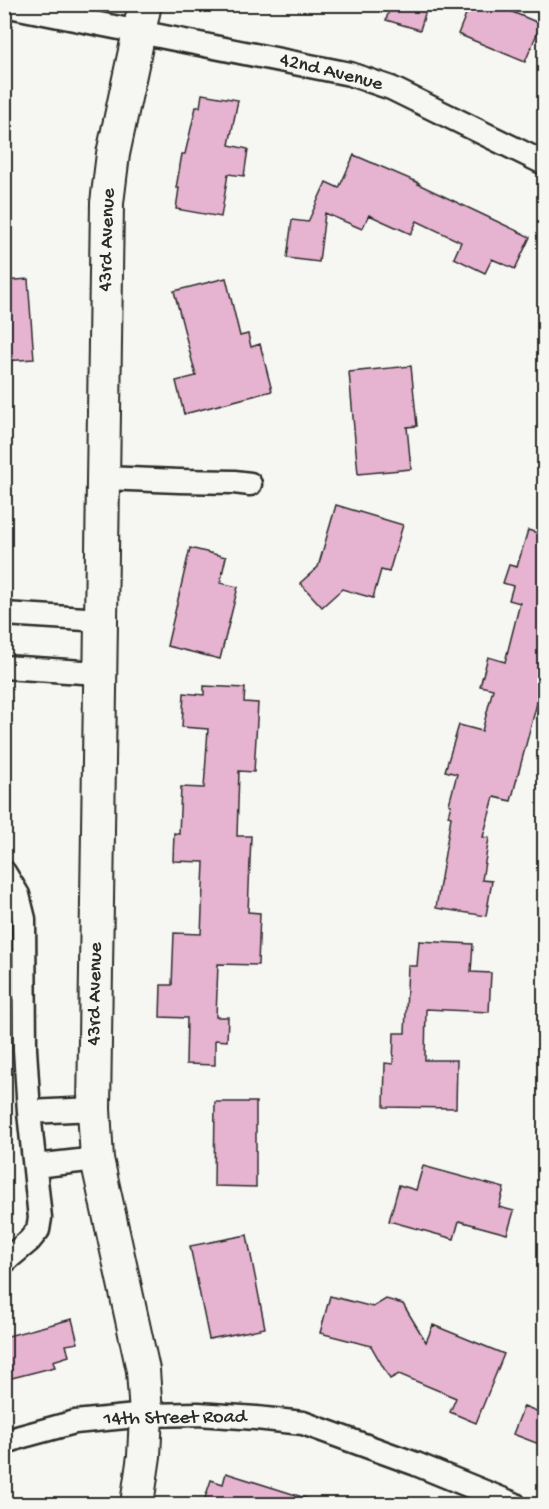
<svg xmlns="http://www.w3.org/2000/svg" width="549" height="1509" font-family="'Gochi Hand',sans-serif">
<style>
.building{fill:#e6b3d0;stroke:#2b2b2b;stroke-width:1.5}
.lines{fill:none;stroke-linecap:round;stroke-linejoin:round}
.street-casing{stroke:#2b2b2b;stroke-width:27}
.secondary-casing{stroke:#2b2b2b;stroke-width:36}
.street{stroke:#f6f6f2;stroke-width:22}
.secondary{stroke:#f6f6f2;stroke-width:32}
.labels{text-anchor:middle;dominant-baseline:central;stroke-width:4.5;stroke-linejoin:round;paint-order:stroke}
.street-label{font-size:20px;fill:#2b2b2b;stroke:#f6f6f2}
</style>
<rect width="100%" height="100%" fill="#f6f6f2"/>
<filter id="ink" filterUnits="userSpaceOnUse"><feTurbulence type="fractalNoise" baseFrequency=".0167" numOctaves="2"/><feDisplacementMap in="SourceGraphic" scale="12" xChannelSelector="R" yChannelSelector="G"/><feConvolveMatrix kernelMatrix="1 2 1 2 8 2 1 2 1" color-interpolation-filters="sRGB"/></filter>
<g filter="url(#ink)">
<!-- building -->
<path class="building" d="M 391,4 L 428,4 L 420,30 L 386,20 Z
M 470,4 L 512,4 L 510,11 L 541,24 L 525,62 L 458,34 Z
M 202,94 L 238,100 L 229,145 L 248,149 L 244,176 L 228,174 L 221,217 L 176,209 L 179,188 L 176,188 L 182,154 L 185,154 L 196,107 L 200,107 Z
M 354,155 L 419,183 L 418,184 L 530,237 L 515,269 L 492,259 L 485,273 L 454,258 L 461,242 L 417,221 L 411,234 L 369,215 L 362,229 L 325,213 L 319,262 L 287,258 L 292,220 L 308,222 L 326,182 L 339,188 Z
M 226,278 L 240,336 L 248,334 L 251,347 L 260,344 L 272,391 L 184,414 L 176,381 L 196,376 L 174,291 Z
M 28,279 L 34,359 L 4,361 L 4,281 Z
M 411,366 L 417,426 L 407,427 L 411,469 L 358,474 L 349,372 Z
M 336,505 L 403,525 L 389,572 L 381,570 L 373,598 L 342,589 L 322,607 L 300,583 L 318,567 Z
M 528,530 L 544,535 L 544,677 L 511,801 L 494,797 L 483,837 L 489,838 L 482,880 L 492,881 L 486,916 L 436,908 L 451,817 L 448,816 L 451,805 L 449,804 L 457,774 L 445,771 L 459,725 L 482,731 L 493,689 L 480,686 L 488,657 L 505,662 L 520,603 L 509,600 L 513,586 L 503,583 L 509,565 L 517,567 Z
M 190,548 L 226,557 L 220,583 L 238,587 L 220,659 L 167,646 Z
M 204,686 L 245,688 L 244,702 L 258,703 L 254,772 L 239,771 L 237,836 L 251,836 L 248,912 L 260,913 L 258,965 L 218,964 L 216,1017 L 228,1017 L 227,1041 L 215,1040 L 215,1065 L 186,1064 L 187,1018 L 160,1017 L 161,985 L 172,985 L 174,933 L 201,934 L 204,862 L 173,861 L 174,833 L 179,834 L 181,787 L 204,788 L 208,729 L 182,727 L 184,693 L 204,695 Z
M 419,941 L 473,944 L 471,972 L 491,973 L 489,1012 L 426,1009 L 425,1060 L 457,1060 L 456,1108 L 384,1107 L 385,1063 L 393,1064 L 394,1033 L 405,1033 L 408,966 L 417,966 Z
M 215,1102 L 256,1102 L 256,1187 L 214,1186 Z
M 423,1166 L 504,1188 L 499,1207 L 514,1211 L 507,1234 L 459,1221 L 454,1239 L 389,1221 L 399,1185 L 416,1190 Z
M 247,1235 L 265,1328 L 209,1339 L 190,1246 Z
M 330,1296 L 373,1307 L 386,1299 L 403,1304 L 426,1342 L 433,1325 L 504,1354 L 476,1423 L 450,1412 L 456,1398 L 399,1374 L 390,1379 L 371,1346 L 320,1333 Z
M 72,1319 L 78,1343 L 66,1345 L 69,1356 L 53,1361 L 55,1367 L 4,1380 L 4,1337 Z
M 524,1406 L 544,1414 L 544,1446 L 513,1434 Z
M 226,1473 L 312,1500 L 312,1504 L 203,1504 L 211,1480 L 223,1484 Z"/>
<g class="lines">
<!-- street casing -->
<g class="street-casing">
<path id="street" d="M 4,5 L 350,74 L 391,88 L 544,163
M 104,478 L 179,481 L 234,482 L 250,484
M 4,614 L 102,620
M 4,667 L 99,673
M 4,872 L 18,895 L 24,919 L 25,1049 L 29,1112 L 40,1218 L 38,1230 L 29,1241 L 4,1262
M 29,1112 L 94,1109
M 35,1166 L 97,1159
M 4,1443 L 20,1437 L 75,1422 L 146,1415 L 198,1414 L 256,1418 L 303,1423 L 416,1464 L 514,1504"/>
</g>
<!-- secondary casing -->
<g class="secondary-casing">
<path id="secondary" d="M 137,1504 L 144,1456 L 146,1415 L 143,1370 L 97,1159 L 94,1109 L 107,203 L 113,154 L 145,4"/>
</g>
<!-- street -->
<use href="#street" class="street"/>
<!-- secondary -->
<use href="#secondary" class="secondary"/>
</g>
</g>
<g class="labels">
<!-- street labels -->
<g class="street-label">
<text transform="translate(331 73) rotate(14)">42nd Avenue</text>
<text transform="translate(108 240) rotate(-88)">43rd Avenue</text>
<text transform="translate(96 994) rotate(-89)">43rd Avenue</text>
<text transform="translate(175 1419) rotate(-1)">14th Street Road</text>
</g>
</g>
<!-- margin -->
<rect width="549" height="1509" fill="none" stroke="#f6f6f2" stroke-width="24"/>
<rect x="12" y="12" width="525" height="1485" fill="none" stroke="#2b2b2b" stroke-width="2" filter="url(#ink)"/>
</svg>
